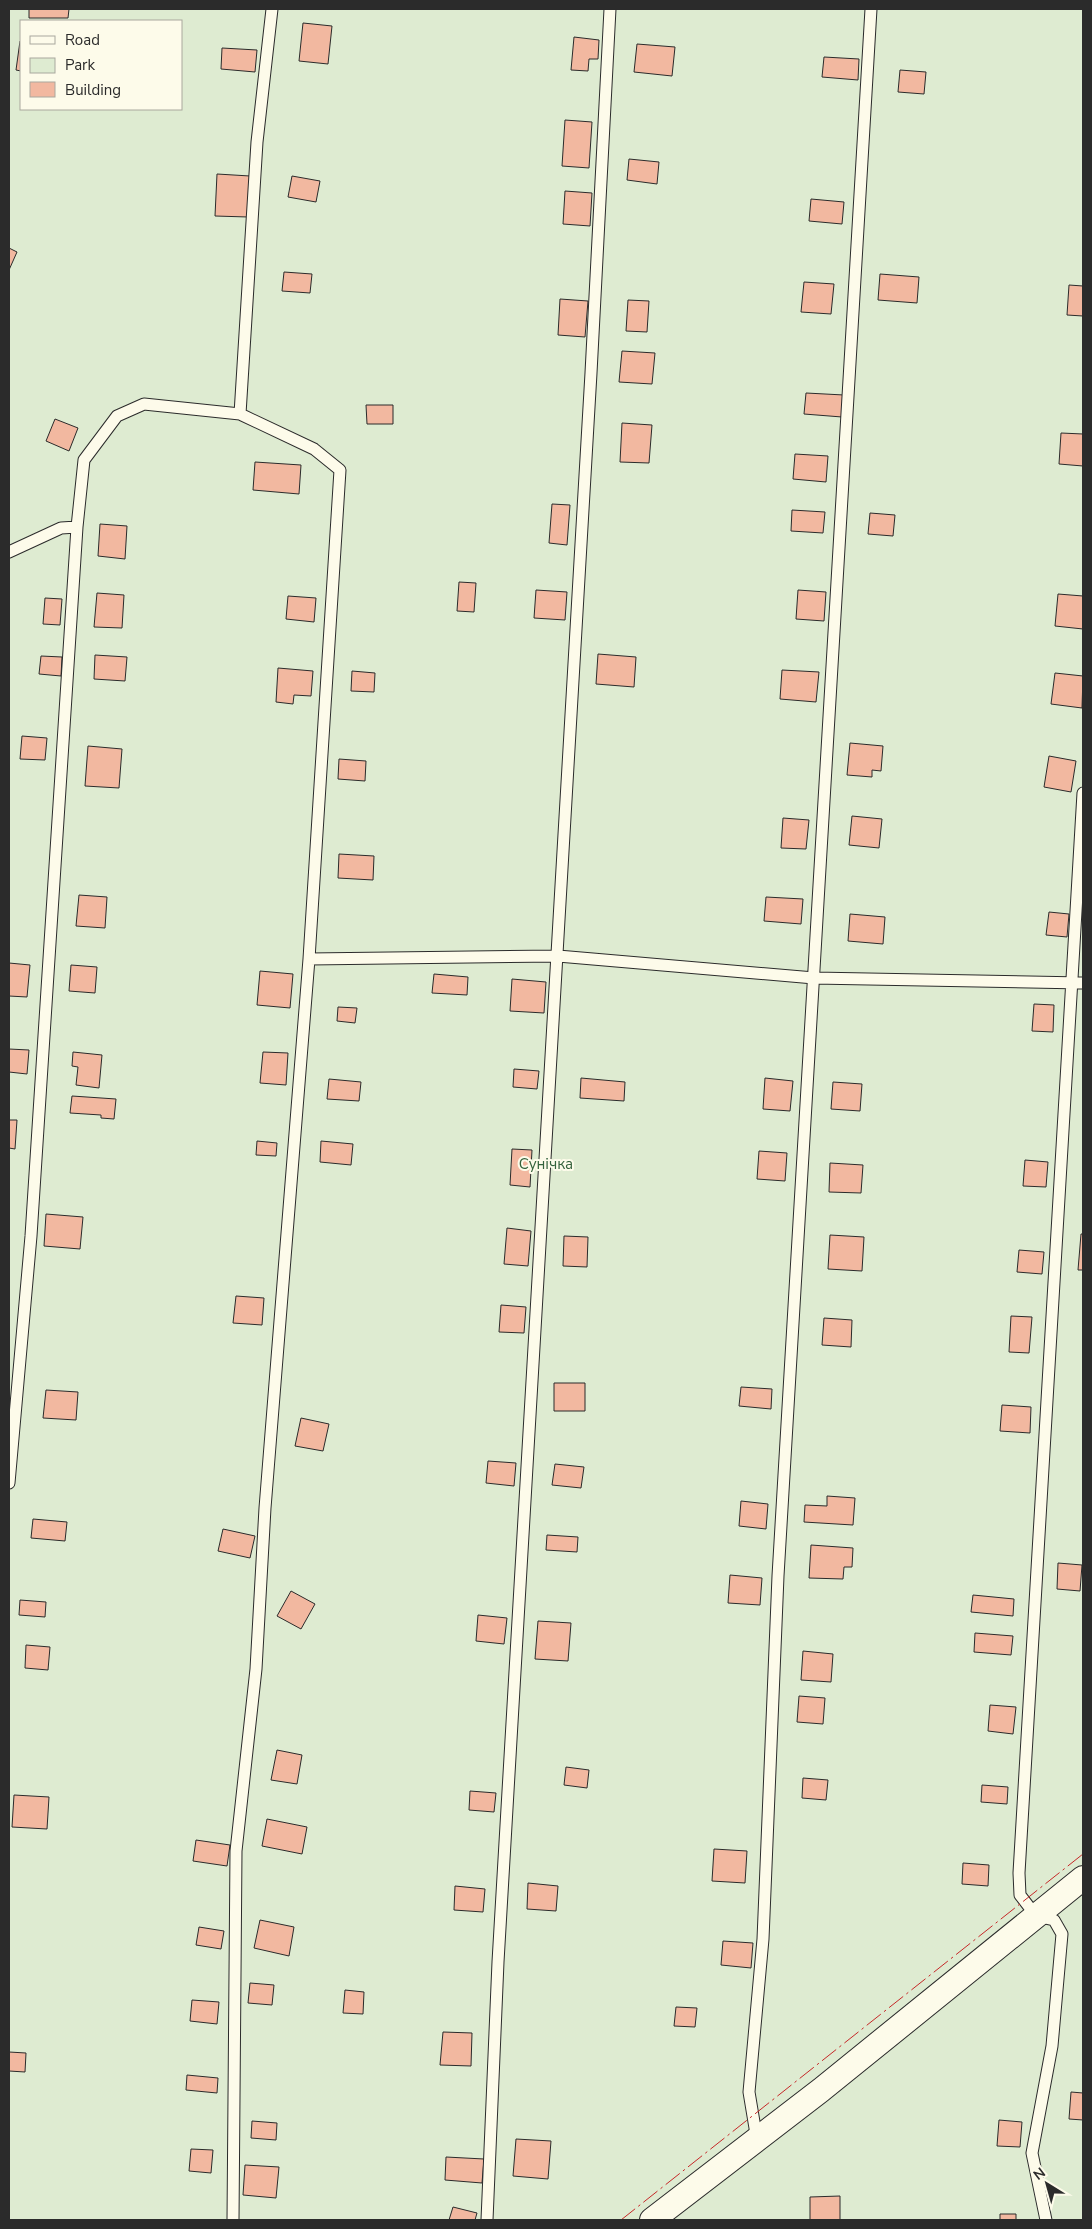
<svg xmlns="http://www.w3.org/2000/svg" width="1092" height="2229" font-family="'Nunito Sans',sans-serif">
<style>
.green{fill:#deebd1;stroke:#74746e;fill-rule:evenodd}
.building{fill:#f2b8a0;stroke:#2b2b2b}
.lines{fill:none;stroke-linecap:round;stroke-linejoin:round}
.lane-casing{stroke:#2b2b2b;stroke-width:13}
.street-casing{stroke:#2b2b2b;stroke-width:26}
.lane{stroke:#fdfbea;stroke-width:11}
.street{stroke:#fdfbea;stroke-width:24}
.power{stroke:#c62828;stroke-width:1;stroke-dasharray:18 4 2.5 4;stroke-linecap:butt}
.labels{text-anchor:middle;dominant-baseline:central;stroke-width:4;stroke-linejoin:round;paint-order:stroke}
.park-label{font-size:15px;fill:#34623c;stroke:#fdfbea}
</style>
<rect width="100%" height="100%" fill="#fdfbea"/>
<!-- green -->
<path class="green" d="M 9,9 L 1083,9 L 1083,2220 L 9,2220 ZM 21,21 L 181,21 L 181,109 L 21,109 Z"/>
<!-- building -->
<path class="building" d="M 29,9 L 69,9 L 68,18 L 29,18 Z
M 303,23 L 332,26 L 328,64 L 299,61 Z
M 574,37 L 599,40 L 598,59 L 589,59 L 588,71 L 571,70 Z
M 20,41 L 21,41 L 21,71 L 16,70 Z
M 637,44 L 675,47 L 672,76 L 634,72 Z
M 222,48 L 257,50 L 255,72 L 221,69 Z
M 824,57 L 859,59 L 858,80 L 822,77 Z
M 900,70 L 926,72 L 924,94 L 898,92 Z
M 565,120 L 592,122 L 589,168 L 562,166 Z
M 629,159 L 659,162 L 657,184 L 627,180 Z
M 217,174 L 250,176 L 248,217 L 215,216 Z
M 292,176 L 320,181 L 316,202 L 288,197 Z
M 565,191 L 592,193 L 590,226 L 563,224 Z
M 811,199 L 844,202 L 842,224 L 809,221 Z
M 9,248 L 17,252 L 9,270 Z
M 284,272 L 312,274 L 310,293 L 282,291 Z
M 880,274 L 919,277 L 917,303 L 878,300 Z
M 804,282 L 834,284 L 831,314 L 801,312 Z
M 1069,285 L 1083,286 L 1083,316 L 1067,315 Z
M 560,299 L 588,301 L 585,337 L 558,335 Z
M 628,300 L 649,301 L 647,332 L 626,331 Z
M 622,351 L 655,353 L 652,384 L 619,382 Z
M 806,393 L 844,395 L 842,417 L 804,414 Z
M 366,405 L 393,405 L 393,424 L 367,424 Z
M 55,419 L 78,428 L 69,451 L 46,441 Z
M 622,423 L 652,425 L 649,463 L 620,462 Z
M 1061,433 L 1083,434 L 1083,466 L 1059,464 Z
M 795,454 L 828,456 L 826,482 L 793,479 Z
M 255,462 L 301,465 L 299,494 L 253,490 Z
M 552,504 L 570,505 L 567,545 L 549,543 Z
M 792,510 L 825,512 L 823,533 L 791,531 Z
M 870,513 L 895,515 L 893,536 L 868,534 Z
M 100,524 L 127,526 L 125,559 L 98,556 Z
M 459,582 L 476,583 L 474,612 L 457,611 Z
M 536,590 L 567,592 L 565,620 L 534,618 Z
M 798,590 L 826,592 L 824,621 L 796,619 Z
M 97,593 L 124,595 L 122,628 L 94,627 Z
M 1058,594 L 1083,596 L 1083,629 L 1055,626 Z
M 288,596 L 316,598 L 314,622 L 286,619 Z
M 45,598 L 62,599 L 60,625 L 43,624 Z
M 598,654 L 636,657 L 634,687 L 596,684 Z
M 95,655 L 127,657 L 125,681 L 94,679 Z
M 41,656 L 62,657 L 61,676 L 39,674 Z
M 278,668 L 313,671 L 311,696 L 294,695 L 293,704 L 276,702 Z
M 782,670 L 819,672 L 816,702 L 780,699 Z
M 352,671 L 375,673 L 374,692 L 351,691 Z
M 1055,673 L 1083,676 L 1082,708 L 1051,704 Z
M 22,736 L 47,738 L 45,760 L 20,759 Z
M 850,743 L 883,746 L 881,771 L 872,770 L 872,777 L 847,775 Z
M 88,746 L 122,749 L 119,788 L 85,786 Z
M 1049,756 L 1076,761 L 1071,792 L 1044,787 Z
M 339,759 L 366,761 L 365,781 L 338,779 Z
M 852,816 L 882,819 L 879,848 L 849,845 Z
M 783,818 L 809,820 L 806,849 L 781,848 Z
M 339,854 L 374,856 L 373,880 L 338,878 Z
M 79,895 L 107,897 L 105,928 L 76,926 Z
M 766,897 L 803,899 L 801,924 L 764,921 Z
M 1049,912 L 1069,914 L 1067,937 L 1046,935 Z
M 850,914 L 885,917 L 883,944 L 848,941 Z
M 9,963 L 30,965 L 27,997 L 9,996 Z
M 71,965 L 97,967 L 95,993 L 69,991 Z
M 260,971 L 293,974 L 290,1008 L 257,1005 Z
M 434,974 L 468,977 L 467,995 L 432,993 Z
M 512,979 L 546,982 L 544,1013 L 510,1011 Z
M 1034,1004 L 1054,1005 L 1053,1032 L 1032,1031 Z
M 338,1007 L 357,1008 L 355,1023 L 337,1021 Z
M 9,1049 L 29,1050 L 27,1074 L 9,1072 Z
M 73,1052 L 102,1055 L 99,1088 L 76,1085 L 78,1067 L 72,1066 Z
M 263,1052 L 288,1053 L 286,1085 L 260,1083 Z
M 514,1069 L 539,1071 L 537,1089 L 513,1087 Z
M 581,1078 L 625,1082 L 624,1101 L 580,1098 Z
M 765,1078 L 793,1081 L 790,1111 L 763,1109 Z
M 329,1079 L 361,1082 L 359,1101 L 327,1099 Z
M 833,1082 L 862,1084 L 860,1111 L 831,1109 Z
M 72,1096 L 116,1099 L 114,1119 L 101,1118 L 101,1115 L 70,1113 Z
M 9,1120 L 17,1120 L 15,1149 L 9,1148 Z
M 257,1141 L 277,1143 L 276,1156 L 256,1155 Z
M 321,1141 L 353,1144 L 351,1165 L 320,1162 Z
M 512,1149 L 532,1150 L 530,1187 L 510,1185 Z
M 759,1151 L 787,1153 L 785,1181 L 757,1179 Z
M 1025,1160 L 1048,1162 L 1046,1187 L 1023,1186 Z
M 830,1163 L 863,1165 L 861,1193 L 829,1192 Z
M 46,1214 L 83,1217 L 80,1249 L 44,1246 Z
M 507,1228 L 531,1231 L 528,1266 L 504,1264 Z
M 1081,1234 L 1083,1234 L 1083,1270 L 1078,1270 Z
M 830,1235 L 864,1237 L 862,1271 L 828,1269 Z
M 564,1236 L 588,1237 L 587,1267 L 563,1266 Z
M 1019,1250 L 1044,1252 L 1042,1274 L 1017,1272 Z
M 236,1296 L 264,1298 L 262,1325 L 233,1323 Z
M 501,1305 L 526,1307 L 524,1333 L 499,1332 Z
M 1011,1316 L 1032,1317 L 1029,1353 L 1009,1352 Z
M 824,1318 L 852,1320 L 851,1347 L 822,1345 Z
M 554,1383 L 585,1383 L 585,1411 L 554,1411 Z
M 741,1387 L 772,1389 L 771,1409 L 739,1406 Z
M 46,1390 L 78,1392 L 76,1420 L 43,1418 Z
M 1002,1405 L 1031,1407 L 1030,1433 L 1000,1431 Z
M 301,1418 L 329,1424 L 323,1451 L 295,1446 Z
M 488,1461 L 516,1463 L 514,1486 L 486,1483 Z
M 555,1464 L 584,1467 L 581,1488 L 552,1485 Z
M 827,1496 L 855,1498 L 853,1525 L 804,1522 L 805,1505 L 827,1506 Z
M 741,1501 L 768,1504 L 766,1529 L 739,1526 Z
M 33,1519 L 67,1522 L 65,1541 L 31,1538 Z
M 223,1529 L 255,1536 L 250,1558 L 218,1551 Z
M 547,1535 L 578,1537 L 577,1552 L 546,1550 Z
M 811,1545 L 853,1548 L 852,1567 L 844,1567 L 843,1579 L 809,1578 Z
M 1058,1563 L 1082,1565 L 1080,1591 L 1057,1589 Z
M 730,1575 L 762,1578 L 760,1605 L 728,1603 Z
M 291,1591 L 315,1604 L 301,1629 L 277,1616 Z
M 973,1595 L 1014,1599 L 1013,1616 L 971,1612 Z
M 20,1600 L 46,1602 L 45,1617 L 19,1615 Z
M 478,1615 L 507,1618 L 504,1644 L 476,1641 Z
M 538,1621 L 571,1623 L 568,1661 L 535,1659 Z
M 975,1633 L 1013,1636 L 1011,1655 L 974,1652 Z
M 26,1645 L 50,1647 L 48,1670 L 25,1668 Z
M 803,1651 L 833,1654 L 831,1682 L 801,1680 Z
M 799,1696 L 825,1698 L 823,1724 L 797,1722 Z
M 990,1705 L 1016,1707 L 1013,1734 L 988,1731 Z
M 277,1750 L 302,1755 L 297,1784 L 271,1780 Z
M 566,1767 L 589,1770 L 587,1788 L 564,1785 Z
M 803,1778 L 828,1780 L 826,1800 L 802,1798 Z
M 982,1785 L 1008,1787 L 1007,1804 L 981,1802 Z
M 470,1791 L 496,1793 L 494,1812 L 469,1810 Z
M 14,1795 L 49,1797 L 47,1829 L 12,1827 Z
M 267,1819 L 307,1827 L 302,1854 L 262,1846 Z
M 196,1840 L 230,1845 L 227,1866 L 193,1861 Z
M 714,1849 L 747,1851 L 745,1883 L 712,1881 Z
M 963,1863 L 989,1865 L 988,1886 L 962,1884 Z
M 528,1883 L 558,1886 L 556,1911 L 527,1909 Z
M 455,1886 L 485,1889 L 483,1912 L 454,1910 Z
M 260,1920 L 294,1927 L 289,1956 L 254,1948 Z
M 199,1927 L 224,1931 L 221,1949 L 196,1945 Z
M 723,1941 L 753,1943 L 751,1968 L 721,1965 Z
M 250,1983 L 274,1985 L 272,2005 L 248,2003 Z
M 345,1990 L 364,1992 L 363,2014 L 343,2013 Z
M 192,2000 L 219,2002 L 217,2024 L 190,2021 Z
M 676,2007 L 697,2008 L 695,2027 L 674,2026 Z
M 443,2032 L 472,2033 L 471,2066 L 440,2065 Z
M 9,2052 L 26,2053 L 25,2072 L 9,2071 Z
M 187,2075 L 218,2078 L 217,2093 L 186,2090 Z
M 1071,2092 L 1083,2093 L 1083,2120 L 1069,2119 Z
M 999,2120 L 1022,2122 L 1020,2147 L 997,2146 Z
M 252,2121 L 277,2123 L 276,2140 L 251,2138 Z
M 516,2139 L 551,2141 L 548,2179 L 513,2176 Z
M 191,2149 L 213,2150 L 211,2173 L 189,2171 Z
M 446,2157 L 484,2159 L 482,2183 L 445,2180 Z
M 245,2165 L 279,2167 L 276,2198 L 243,2195 Z
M 840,2196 L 840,2220 L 810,2220 L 810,2197 Z
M 453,2207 L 477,2213 L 475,2220 L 449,2220 Z
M 1000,2214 L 1016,2214 L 1016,2220 L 1000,2220 Z"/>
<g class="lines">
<!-- lane casing -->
<g class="lane-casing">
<path id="lane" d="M 9,552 L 61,528 L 77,527
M 309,959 L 558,956 L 814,978 L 1083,983
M 9,1483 L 31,1236 L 77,527 L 84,460 L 117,416 L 144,404 L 240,414
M 757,2140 L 749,2092 L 763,1939 L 778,1576 L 871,9
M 233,2220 L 236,1851 L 256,1669 L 265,1508 L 309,959 L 340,470 L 314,449 L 240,414 L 257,142 L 272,9
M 487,2220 L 498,1962 L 591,373 L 610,9
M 1046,2220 L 1032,2153 L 1052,2046 L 1062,1934 L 1054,1920 L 1036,1916 L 1020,1895 L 1019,1873 L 1083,793"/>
</g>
<!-- street casing -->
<g class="street-casing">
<path id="street" d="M 652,2220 L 821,2090 L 1083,1878"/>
</g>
<!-- lane -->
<use href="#lane" class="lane"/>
<!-- street -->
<use href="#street" class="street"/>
<!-- power -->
<path class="power" d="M 621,2220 L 1083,1854"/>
</g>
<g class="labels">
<!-- park labels -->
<g class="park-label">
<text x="546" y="1164">Сунічка</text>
</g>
</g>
<!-- border -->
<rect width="1092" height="2229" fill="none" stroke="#2b2b2b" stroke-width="20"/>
<!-- legend -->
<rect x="20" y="20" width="162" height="90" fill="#fdfbea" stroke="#a9a89e"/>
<rect x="30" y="36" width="25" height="8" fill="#fdfbea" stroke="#a9a89e"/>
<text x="65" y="45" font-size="15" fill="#2b2b2b">Road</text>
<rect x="30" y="58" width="25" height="15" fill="#deebd1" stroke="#a9a89e"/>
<text x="65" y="70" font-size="15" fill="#2b2b2b">Park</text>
<rect x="30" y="82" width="25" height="15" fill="#f2b8a0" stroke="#a9a89e"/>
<text x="65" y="95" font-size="15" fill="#2b2b2b">Building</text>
<!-- north arrow -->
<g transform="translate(1047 2184) rotate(323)" stroke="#fdfbea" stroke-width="4" paint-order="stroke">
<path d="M0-4L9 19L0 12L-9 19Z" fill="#2b2b2b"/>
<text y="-8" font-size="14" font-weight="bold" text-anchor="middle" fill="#2b2b2b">N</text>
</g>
</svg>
